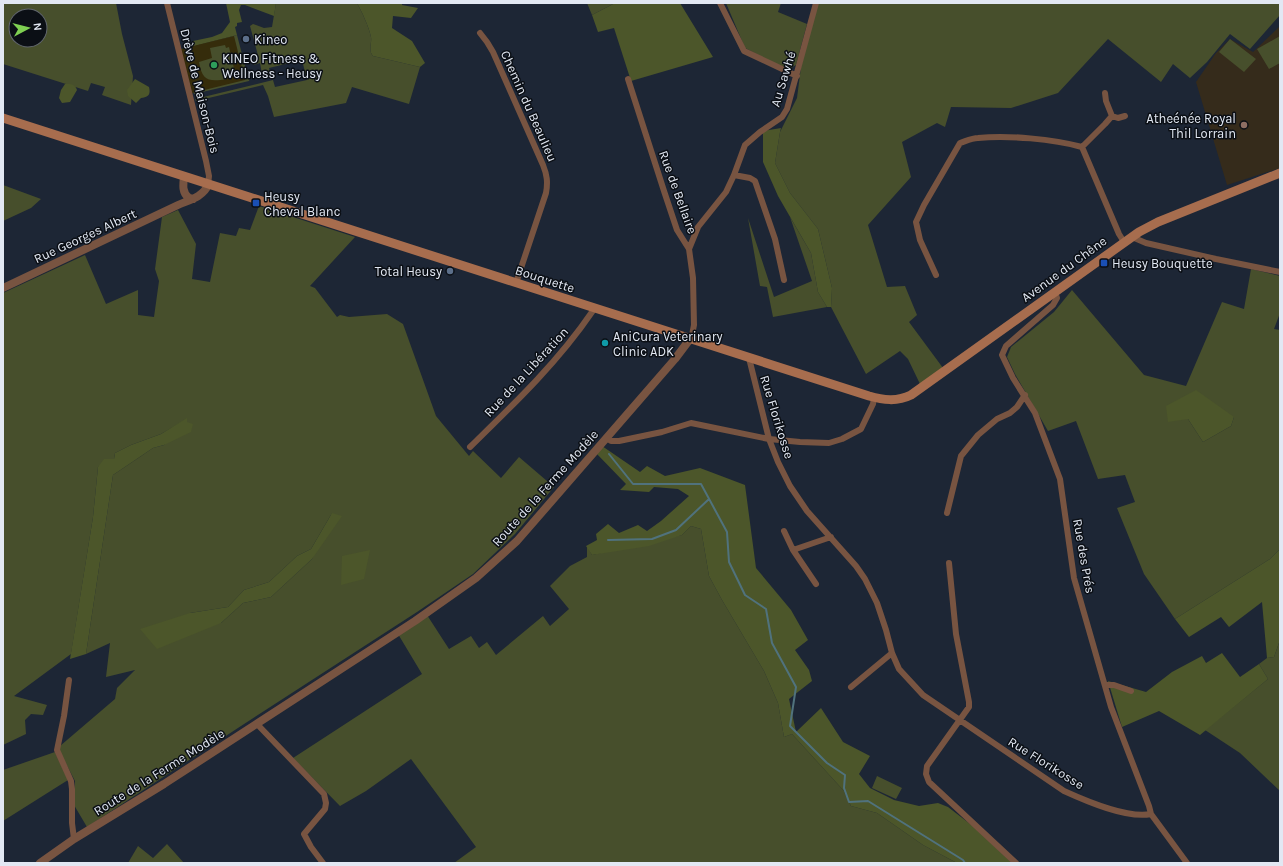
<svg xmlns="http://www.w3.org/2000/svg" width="1283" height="866" font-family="Karla,sans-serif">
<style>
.education{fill:#352b1b}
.green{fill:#474f2c;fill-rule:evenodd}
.forest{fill:#4c562a}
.sand{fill:#352c0b;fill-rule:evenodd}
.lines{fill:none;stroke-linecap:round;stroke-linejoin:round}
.stream{stroke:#50727d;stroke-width:2}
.minor{stroke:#785441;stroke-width:6}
.tertiary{stroke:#785441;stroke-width:8}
.secondary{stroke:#a76d4e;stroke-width:9}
.service-dot{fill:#5c6f8a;stroke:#0b0f15;stroke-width:1.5}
.leisure-dot{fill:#2e9e5b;stroke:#0b0f15;stroke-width:1.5}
.education-dot{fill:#8d6e63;stroke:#0b0f15;stroke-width:1.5}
.transit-dot{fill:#1a4fb4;stroke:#0b0f15;stroke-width:1.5}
.culture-dot{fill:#0f9aa8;stroke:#0b0f15;stroke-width:1.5}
.labels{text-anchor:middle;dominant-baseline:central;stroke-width:3;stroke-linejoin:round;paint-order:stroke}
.poi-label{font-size:13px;fill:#e2e8f3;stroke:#0b0f15;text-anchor:start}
.street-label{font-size:13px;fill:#e2e8f3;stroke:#0b0f15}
</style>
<rect width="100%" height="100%" fill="#1d2635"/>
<!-- education -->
<path class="education" d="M 1280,26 L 1280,168 L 1227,185 L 1196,82 L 1216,53 L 1230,39 L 1253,52 Z"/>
<!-- green -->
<path class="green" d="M 3,3 L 116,3 L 122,34 L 133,76 L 131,105 L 102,95 L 105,87 L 91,83 L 88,91 L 3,64 ZM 16,16 L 40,16 L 40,40 L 16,40 Z
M 276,3 L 357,3 C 362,12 369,27 371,37 C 372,44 368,50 373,56 L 420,67 L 409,104 L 352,87 L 346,103 L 274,117 L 268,96 L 263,85 L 196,101 L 195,99 L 273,80 L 275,87 L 307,80 L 302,60 L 269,68 L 271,76 L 263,77 L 260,75 L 262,74 L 260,63 L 254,65 L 253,61 L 259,59 L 250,26 L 253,24 L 264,28 L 272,27 Z
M 587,3 L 615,3 L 592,15 Z
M 726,3 L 781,3 L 778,12 L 807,24 L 796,65 L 789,69 L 772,62 L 745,48 Z
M 817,3 L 1280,3 L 1280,15 L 1250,49 L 1230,34 L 1207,62 L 1190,78 L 1173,64 L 1161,82 L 1108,39 L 1058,93 L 1011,108 L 951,107 L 945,127 L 937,123 L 902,142 L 911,177 L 868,225 L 887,287 L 905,286 L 917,315 L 909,322 L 943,368 L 920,384 L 908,359 L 900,351 L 866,374 L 831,307 L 832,288 L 818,229 L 790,193 L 775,163 L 780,132 L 797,98 L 801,67 Z
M 237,35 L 248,77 L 250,77 L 249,81 L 194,94 L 183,49 Z
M 1280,36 L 1280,63 L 1269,69 L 1257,49 Z
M 1230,39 L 1256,59 L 1244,72 L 1219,52 Z
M 3,185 L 41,199 L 31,208 L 3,221 Z
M 259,206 L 355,237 L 310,286 L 315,288 L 337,317 L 340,315 L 349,317 L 387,314 L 403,324 L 436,416 L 469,456 L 473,451 L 501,478 L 519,457 L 554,487 L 515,534 L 473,574 L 417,612 L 241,726 L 87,827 L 74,805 L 75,781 L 59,750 L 60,746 L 115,699 L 117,688 L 135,670 L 106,677 L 110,643 L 86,654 L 113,475 L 153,448 L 164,445 L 187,422 L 187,419 L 161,434 L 131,445 L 115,453 L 114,459 L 98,467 L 93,517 L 71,654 L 14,696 L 47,705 L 43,715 L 31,714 L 25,720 L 26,734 L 3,745 L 3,293 L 85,255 L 106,304 L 138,290 L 138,315 L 154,317 L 159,281 L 155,269 L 162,217 L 178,210 L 196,244 L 192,279 L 210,282 L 220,233 L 236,236 L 239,228 L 250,230 ZM 332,513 L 312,559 L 271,597 L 243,603 L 221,623 L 190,613 L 228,607 L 244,590 L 269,582 L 297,556 L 311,549 Z
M 790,217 L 811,253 L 818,292 L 827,307 L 773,317 L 767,287 L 760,286 L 748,218 L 774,297 L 812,281 Z
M 1251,269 L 1280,276 L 1280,313 L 1274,329 L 1280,330 L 1280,549 L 1270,559 L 1175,619 L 1144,574 L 1117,508 L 1135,502 L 1125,475 L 1098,479 L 1076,421 L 1048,431 L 1015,374 L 1007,357 L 1011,347 L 1054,312 L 1072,290 L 1144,375 L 1186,386 L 1222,302 L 1244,309 ZM 1234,417 L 1231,426 L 1203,442 L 1188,419 Z
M 691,526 L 701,529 L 709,576 L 722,600 L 764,671 L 778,703 L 784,737 L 792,734 L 844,791 L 851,806 L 877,813 L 923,845 L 957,863 L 572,863 L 571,862 L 570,863 L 454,863 L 476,847 L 411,759 L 366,791 L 340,806 L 293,758 L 422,674 L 398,634 L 427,615 L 449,649 L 471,636 L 479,648 L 487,642 L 496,655 L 543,616 L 550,626 L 569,609 L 550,586 L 570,566 L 587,557 L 587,546 L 592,555 L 682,535 Z
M 1280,640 L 1280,791 L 1240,753 L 1205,730 L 1268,679 L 1259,664 L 1267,658 L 1274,657 Z
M 55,752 L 68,780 L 3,821 L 3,770 Z
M 877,776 L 902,788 L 896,799 L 872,788 Z
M 167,844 L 184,863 L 128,863 L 138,846 L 153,858 Z"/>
<!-- forest -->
<path class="forest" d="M 226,3 L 276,3 L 274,16 L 245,5 L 241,5 L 239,10 L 242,22 L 237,23 L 237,26 L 235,27 L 237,35 L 183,49 L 183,47 L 194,44 L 193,41 L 212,37 L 222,33 L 230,22 Z
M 357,3 L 402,3 L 402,5 L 418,8 L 411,18 L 393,16 L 392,28 L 412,41 L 425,63 L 420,67 L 373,56 C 368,50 372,44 371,37 C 369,27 362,12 357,3 Z
M 615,3 L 680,3 L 713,57 L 631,81 L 614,28 L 598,32 L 592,15 Z
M 135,79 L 149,87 C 151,95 148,97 141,98 L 136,103 L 128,96 L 127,90 Z
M 65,84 C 71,84 75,84 77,90 L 70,102 L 62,103 L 59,98 L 61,90 Z
M 781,128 L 780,132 L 775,163 L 790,193 L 818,229 L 832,288 L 831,307 L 827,307 L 818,292 L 811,253 L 778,196 L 763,162 L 763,131 Z
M 1196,390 L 1234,417 L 1231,426 L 1203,442 L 1188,419 L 1168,422 L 1166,406 Z
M 187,418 L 187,422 L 193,424 L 191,432 L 164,445 L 153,448 L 113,475 L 86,654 L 70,659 L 93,517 L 98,467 L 104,459 L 114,459 L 115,453 L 131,445 L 161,434 Z
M 602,446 L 640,472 L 647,466 L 665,476 L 700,468 L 745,485 L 756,568 L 791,610 L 808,640 L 795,650 L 809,670 L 812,681 L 789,699 L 796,732 L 821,708 L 843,742 L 870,756 L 859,774 L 870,788 L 894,800 L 919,806 L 938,803 L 948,807 L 974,827 L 1012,863 L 957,863 L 923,845 L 877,813 L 851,806 L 844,791 L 792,734 L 784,737 L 778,703 L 764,671 L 722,600 L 709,576 L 701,529 L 691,526 L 682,535 L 649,546 L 592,555 L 586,546 L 597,540 L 596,534 L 608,524 L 619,533 L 638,525 L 647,531 L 661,521 L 689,496 L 678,489 L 654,487 L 649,492 L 620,490 L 626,484 L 596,453 Z
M 332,513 L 342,516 L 312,559 L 271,597 L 243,603 L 221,623 L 157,649 L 140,629 L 190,613 L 228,607 L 244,590 L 269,582 L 297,556 L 311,549 Z
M 1280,549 L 1279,570 L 1280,571 L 1280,640 L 1274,657 L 1267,658 L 1262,602 L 1229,627 L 1221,617 L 1189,637 L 1175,619 L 1270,559 Z
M 370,550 L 364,579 L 341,585 L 342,556 Z
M 1222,653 L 1240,677 L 1259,664 L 1268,679 L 1200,735 L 1159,711 L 1122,727 L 1108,681 L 1146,692 L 1172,672 L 1202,656 L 1206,663 Z"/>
<!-- sand -->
<path class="sand" d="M 234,36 L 245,80 L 192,93 L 181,49 ZM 225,45 L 226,48 L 229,47 L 235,73 L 228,75 L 227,79 C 209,82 202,81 199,62 L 212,58 L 210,48 Z"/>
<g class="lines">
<!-- stream -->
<path class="stream" d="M 609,454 L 633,484 L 701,484 L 727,532 L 729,562 L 745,595 L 766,609 L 772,643 L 796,687 L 790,726 L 827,763 L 845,775 L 844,788 L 849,802 L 868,801 L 963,860 L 965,863
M 608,540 L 652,539 L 676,530 L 709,499"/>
<!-- minor -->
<path class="minor" d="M 167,3 L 206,161 L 209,176 L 208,185
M 720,3 L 744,51 L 797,76
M 480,33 L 487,42 L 493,52 L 543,165 C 547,175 548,182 546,193 L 516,283
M 628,79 L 664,191 L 677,230 L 689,249 L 693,278 L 694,325 L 692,335 L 690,339
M 1112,116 L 1118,118 L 1125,116
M 1082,147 L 1105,124 L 1112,116 L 1106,101 L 1105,93
M 734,175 L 750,178 L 755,181 L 775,239 L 784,280
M 1132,237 L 1146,243 L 1216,259 L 1280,272
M 689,249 L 698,227 L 726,192 L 734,175 L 745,145 L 760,132 L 782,117 L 787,109 L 816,3
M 936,275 L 920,240 L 916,222 L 924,205 L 960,143 C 966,141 972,138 978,138 C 1008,135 1053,139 1082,147 L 1119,234 L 1124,242
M 1055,292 L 1057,298 L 1053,305 L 1006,346 L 1002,355 L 1013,378 L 1035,413 L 1060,479 L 1074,578 L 1111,707 L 1149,806 L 1151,814 L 1187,863
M 749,358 L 769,439 L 778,462 L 790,486 L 807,511 L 856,566 L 865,579 L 877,603 L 886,630 L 892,653 L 899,669 L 923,695 L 1064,791 C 1086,801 1127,819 1151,814
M 606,438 L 611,441 L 619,441 L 662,432 L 691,423 L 769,439 L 800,442 L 829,443 L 842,439 L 861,429 L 873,404 L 874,398
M 470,447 C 513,405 558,362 592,312 L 594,309
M 947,513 L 961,456 L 978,435 L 997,419 L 1010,413 L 1017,407 L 1025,395
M 784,531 L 793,550 L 816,584
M 793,550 L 831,537
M 949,563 L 956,634 L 969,702 L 969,707 L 927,766 L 926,774 L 929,782 L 1016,863
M 69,680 L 64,716 L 57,750 L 71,781 L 72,789 L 72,823 L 74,839
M 1105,685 L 1114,685 L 1131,691
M 851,687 L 892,653
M 257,724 L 324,794 L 326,803 L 325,809 L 304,834 L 311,847 L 323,863"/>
<!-- tertiary -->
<path class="tertiary" d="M 184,177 C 183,185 182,193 189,198 L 193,199
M 3,288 L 178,205 C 189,200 203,197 208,185
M 40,863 L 74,839 L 164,784 L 415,621 L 476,578 L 517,541 L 675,359 L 690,339"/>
<!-- secondary -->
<path class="secondary" d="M 3,118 L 869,396 C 883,400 897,402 911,395 L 1139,232 L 1158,222 L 1280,173"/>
</g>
<!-- markers -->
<g class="service-dot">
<circle cx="246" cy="39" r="4"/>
<circle cx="450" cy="271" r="4"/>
</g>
<circle class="leisure-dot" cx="214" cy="65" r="4"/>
<circle class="education-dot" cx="1244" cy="125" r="4"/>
<g class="transit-dot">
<rect x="252" y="199" width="8" height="8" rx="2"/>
<rect x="1100" y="259" width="8" height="8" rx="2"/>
</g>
<circle class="culture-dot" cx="605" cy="343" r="4"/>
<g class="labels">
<!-- poi labels -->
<g class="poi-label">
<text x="254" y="39">Kineo</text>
<text x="222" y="58">KINEO Fitness &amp;<tspan x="222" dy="15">Wellness - Heusy</tspan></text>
<text x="1236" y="118" text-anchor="end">Atheénée Royal<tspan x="1236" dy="15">Thil Lorrain</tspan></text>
<text x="264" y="196">Heusy<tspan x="264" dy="15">Cheval Blanc</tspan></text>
<text x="1112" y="263">Heusy Bouquette</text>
<text x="442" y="271" text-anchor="end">Total Heusy</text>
<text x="613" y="336">AniCura Veterinary<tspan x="613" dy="15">Clinic ADK</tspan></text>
</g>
<!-- street labels -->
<g class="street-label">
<text transform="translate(783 79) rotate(-73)">Au Sawhé</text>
<text transform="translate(200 91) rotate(76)">Drève de Maison-Bois</text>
<text transform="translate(529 106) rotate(66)">Chemin du Beaulieu</text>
<text transform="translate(678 192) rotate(70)">Rue de Bellaire</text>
<text transform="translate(85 236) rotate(-25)">Rue Georges Albert</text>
<text transform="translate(1064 269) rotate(-36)">Avenue du Chêne</text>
<text transform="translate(545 279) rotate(18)">Bouquette</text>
<text transform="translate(526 372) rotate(-47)">Rue de la Libération</text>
<text transform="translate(777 417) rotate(73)">Rue Florikosse</text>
<text transform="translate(545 488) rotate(-48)">Route de la Ferme Modèle</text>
<text transform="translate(1084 556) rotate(80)">Rue des Prés</text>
<text transform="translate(1046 763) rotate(32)">Rue Florikosse</text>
<text transform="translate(159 772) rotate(-32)">Route de la Ferme Modèle</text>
</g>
</g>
<!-- border -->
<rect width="1283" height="866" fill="none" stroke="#e2e8f3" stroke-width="8"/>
<!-- north arrow -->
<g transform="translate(28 28) rotate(83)"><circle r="19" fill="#0b0f15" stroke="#61666e"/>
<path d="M0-3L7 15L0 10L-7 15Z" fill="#7fd052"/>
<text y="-6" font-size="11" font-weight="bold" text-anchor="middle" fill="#e2e8f3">N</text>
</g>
</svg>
